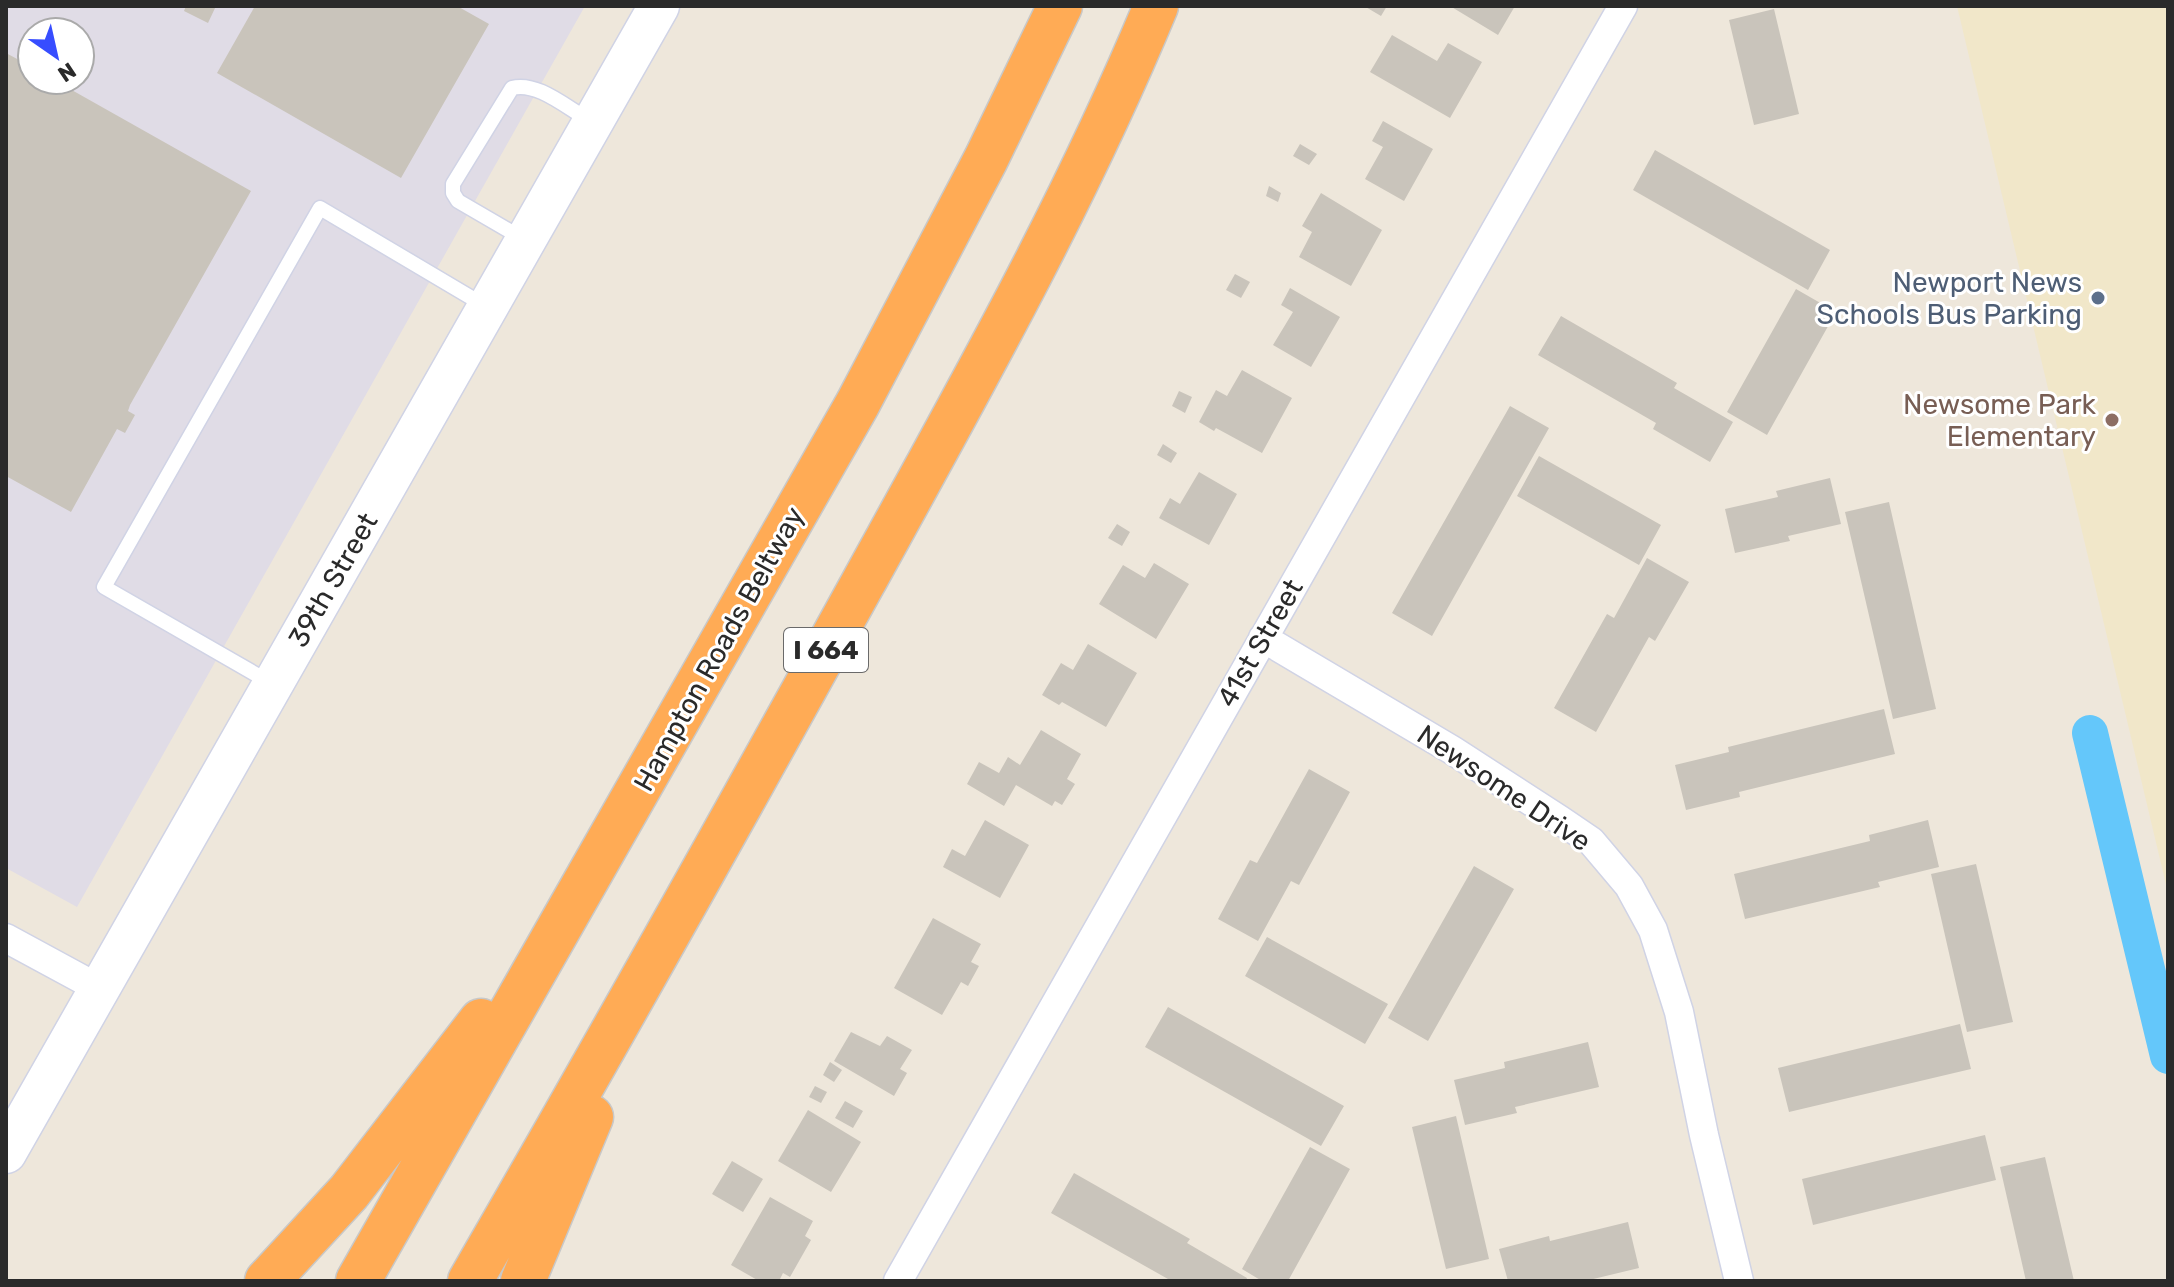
<svg xmlns="http://www.w3.org/2000/svg" width="2174" height="1287" font-family="Rubik,sans-serif">
<style>
.industrial{fill:#e0dce6;fill-rule:evenodd}
.education{fill:#f1e7c9}
.lines{fill:none;stroke-linecap:round;stroke-linejoin:round}
.canal{stroke:#64c7fa;stroke-width:36}
.building{fill:#c9c4bb}
.lane-casing{stroke:#d0d3e5;stroke-width:17}
.street-casing{stroke:#d0d3e5;stroke-width:31}
.secondary-casing{stroke:#d0d3e5;stroke-width:43}
.highway-casing{stroke:#c8c8c8;stroke-width:47}
.lane{stroke:#fff;stroke-width:14}
.street{stroke:#fff;stroke-width:28}
.secondary{stroke:#fff;stroke-width:40}
.highway{stroke:#ffab55;stroke-width:44}
.service-dot{fill:#5c6f8a;stroke:#fff;stroke-width:3}
.education-dot{fill:#8d6e63;stroke:#fff;stroke-width:3}
.labels{text-anchor:middle;dominant-baseline:central;stroke-width:6;stroke-linejoin:round;paint-order:stroke}
.shield{fill:#fff;stroke:#6a6a6a;stroke-width:2}
.shield-label{font-size:26px;font-weight:bold;fill:#2a2a2a}
.service-label{font-size:28px;fill:#4e5e75;stroke:#fff;text-anchor:end}
.education-label{font-size:28px;fill:#785e54;stroke:#fff;text-anchor:end}
.street-label{font-size:28px;fill:#2a2a2a;stroke:#fff}
</style>
<rect width="100%" height="100%" fill="#eee7db"/>
<!-- industrial -->
<path class="industrial" d="M 6,6 L 585,6 L 77,907 L 6,868 ZM 32,32 L 80,32 L 80,80 L 32,80 Z"/>
<!-- education -->
<path class="education" d="M 1957,6 L 2168,6 L 2168,893 L 2154,834 Z"/>
<g class="lines">
<!-- canal -->
<path class="canal" d="M 2090,733 L 2168,1056"/>
</g>
<!-- building -->
<path class="building" d="M 186,6 L 216,6 L 208,23 L 184,11 Z
M 255,6 L 457,6 L 489,24 L 401,178 L 217,73 Z
M 1364,6 L 1387,6 L 1381,16 Z
M 1450,6 L 1515,6 L 1498,35 Z
M 1774,9 L 1799,114 L 1754,125 L 1729,20 Z
M 1392,35 L 1437,61 L 1448,43 L 1482,62 L 1450,118 L 1370,72 Z
M 6,53 L 32,67 L 32,80 L 54,80 L 251,191 L 130,405 L 128,411 L 135,415 L 125,433 L 117,429 L 71,512 L 6,476 Z
M 1383,121 L 1433,149 L 1404,201 L 1365,179 L 1383,147 L 1372,141 Z
M 1300,144 L 1317,154 L 1309,165 L 1293,156 Z
M 1655,150 L 1830,250 L 1808,290 L 1633,190 Z
M 1269,186 L 1281,193 L 1278,202 L 1266,196 Z
M 1321,193 L 1382,230 L 1351,286 L 1299,257 L 1312,232 L 1302,226 Z
M 1235,274 L 1250,282 L 1241,298 L 1226,290 Z
M 1290,288 L 1340,317 L 1311,367 L 1273,345 L 1293,312 L 1281,305 Z
M 1796,289 L 1836,312 L 1767,435 L 1727,412 Z
M 1561,316 L 1677,383 L 1674,388 L 1733,422 L 1710,462 L 1653,429 L 1656,423 L 1538,355 Z
M 1242,370 L 1292,398 L 1262,453 L 1216,428 L 1214,431 L 1199,422 L 1216,390 L 1227,396 Z
M 1179,391 L 1192,397 L 1185,413 L 1172,406 Z
M 1510,406 L 1549,428 L 1432,636 L 1392,613 Z
M 1163,444 L 1177,453 L 1171,463 L 1157,455 Z
M 1539,456 L 1661,525 L 1639,565 L 1517,496 Z
M 1199,472 L 1237,494 L 1209,545 L 1159,518 L 1170,498 L 1180,504 Z
M 1830,478 L 1841,524 L 1788,536 L 1790,541 L 1735,553 L 1725,509 L 1778,497 L 1776,491 Z
M 1889,502 L 1936,709 L 1893,719 L 1845,512 Z
M 1117,524 L 1130,532 L 1122,546 L 1108,538 Z
M 1647,558 L 1689,582 L 1655,641 L 1649,637 L 1596,732 L 1554,708 L 1607,614 L 1614,618 Z
M 1154,563 L 1189,584 L 1156,639 L 1099,604 L 1123,565 L 1145,578 Z
M 1088,644 L 1137,673 L 1106,727 L 1062,702 L 1059,705 L 1042,695 L 1061,663 L 1073,670 Z
M 1884,709 L 1895,754 L 1739,792 L 1740,797 L 1686,810 L 1675,765 L 1729,752 L 1728,747 Z
M 1041,730 L 1081,754 L 1067,779 L 1075,784 L 1062,805 L 1055,801 L 1052,806 L 1016,785 L 1004,806 L 967,784 L 979,762 L 999,773 L 1008,757 L 1020,765 Z
M 1309,769 L 1350,792 L 1299,885 L 1291,881 L 1258,941 L 1218,919 L 1250,860 L 1257,863 Z
M 985,820 L 1029,845 L 1000,898 L 943,867 L 952,849 L 965,856 Z
M 1928,820 L 1939,867 L 1878,882 L 1880,887 L 1745,919 L 1734,874 L 1870,841 L 1869,835 Z
M 1976,864 L 2013,1022 L 1967,1032 L 1931,874 Z
M 1474,866 L 1514,889 L 1428,1041 L 1388,1018 Z
M 933,918 L 981,944 L 971,962 L 979,966 L 968,986 L 961,982 L 942,1015 L 894,988 Z
M 1267,937 L 1388,1004 L 1365,1044 L 1245,976 Z
M 1168,1007 L 1344,1106 L 1321,1146 L 1145,1047 Z
M 1960,1024 L 1971,1069 L 1789,1112 L 1778,1068 Z
M 851,1032 L 880,1046 L 887,1036 L 912,1050 L 900,1069 L 907,1073 L 894,1096 L 834,1061 Z
M 1588,1042 L 1599,1087 L 1515,1107 L 1517,1113 L 1465,1125 L 1454,1080 L 1505,1068 L 1504,1062 Z
M 830,1062 L 842,1070 L 834,1082 L 823,1075 Z
M 815,1086 L 827,1092 L 821,1103 L 809,1097 Z
M 845,1101 L 863,1111 L 853,1128 L 835,1118 Z
M 808,1110 L 861,1142 L 831,1192 L 778,1161 Z
M 1456,1116 L 1489,1259 L 1446,1269 L 1412,1127 Z
M 1985,1135 L 1996,1180 L 1813,1225 L 1802,1179 Z
M 1310,1147 L 1350,1169 L 1288,1281 L 1262,1281 L 1242,1269 Z
M 2045,1157 L 2074,1281 L 2026,1281 L 2000,1167 Z
M 732,1161 L 763,1179 L 743,1212 L 712,1194 Z
M 1074,1173 L 1190,1239 L 1187,1243 L 1247,1278 L 1246,1281 L 1167,1281 L 1168,1279 L 1051,1213 Z
M 770,1197 L 813,1221 L 805,1236 L 811,1240 L 790,1277 L 783,1273 L 779,1281 L 759,1281 L 731,1265 Z
M 1628,1222 L 1639,1268 L 1585,1281 L 1508,1281 L 1499,1249 L 1549,1236 L 1550,1241 Z"/>
<g class="lines">
<!-- lane casing -->
<g class="lane-casing">
<path id="lane" d="M 525,240 L 458,201 L 453,193 L 453,184 L 512,88 C 537,81 567,108 589,120
M 271,683 L 104,587 L 320,208 L 487,307"/>
</g>
<!-- street casing -->
<g class="street-casing">
<path id="street" d="M 1263,638 L 1452,750 L 1560,820 L 1591,841 L 1629,886 L 1653,930 L 1679,1012 L 1704,1135 L 1739,1281
M 6,938 L 100,989
M 898,1281 L 1623,6"/>
</g>
<!-- secondary casing -->
<g class="secondary-casing">
<path id="secondary" d="M 6,1153 L 659,6"/>
</g>
<!-- highway casing -->
<g class="highway-casing">
<path id="highway" d="M 267,1281 L 349,1192 L 481,1021
M 358,1281 L 858,403 L 986,159 L 1060,6
M 470,1281 C 604,1050 734,817 863,583 C 967,394 1073,206 1156,6
M 523,1281 L 591,1117"/>
</g>
<!-- lane -->
<use href="#lane" class="lane"/>
<!-- street -->
<use href="#street" class="street"/>
<!-- secondary -->
<use href="#secondary" class="secondary"/>
<!-- highway -->
<use href="#highway" class="highway"/>
</g>
<!-- markers -->
<circle class="service-dot" cx="2098" cy="298" r="8"/>
<circle class="education-dot" cx="2112" cy="420" r="8"/>
<g class="labels">
<!-- shield labels -->
<rect class="shield" x="784" y="628" width="84" height="44" rx="6"/>
<g class="shield-label">
<text x="826" y="650">I 664</text>
</g>
<!-- service labels -->
<g class="service-label">
<text x="2082" y="282">Newport News<tspan x="2082" dy="32">Schools Bus Parking</tspan></text>
</g>
<!-- education labels -->
<g class="education-label">
<text x="2096" y="404">Newsome Park<tspan x="2096" dy="32">Elementary</tspan></text>
</g>
<!-- street labels -->
<g class="street-label">
<text transform="translate(333 580) rotate(-60)">39th Street</text>
<text transform="translate(1260 643) rotate(-60)">41st Street</text>
<text transform="translate(719 649) rotate(-61)">Hampton Roads Beltway</text>
<text transform="translate(1504 788) rotate(34)">Newsome Drive</text>
</g>
</g>
<!-- border -->
<rect width="2174" height="1287" fill="none" stroke="#2a2a2a" stroke-width="16"/>
<!-- north arrow -->
<g transform="translate(56 56) rotate(146)"><circle r="38" fill="#ffffff" stroke="#aaaaaa" stroke-width="2"/>
<path d="M0-6L14 30L0 20L-14 30Z" fill="#374dff"/>
<text y="-12" font-size="22" font-weight="bold" text-anchor="middle" fill="#2a2a2a">N</text>
</g>
</svg>
